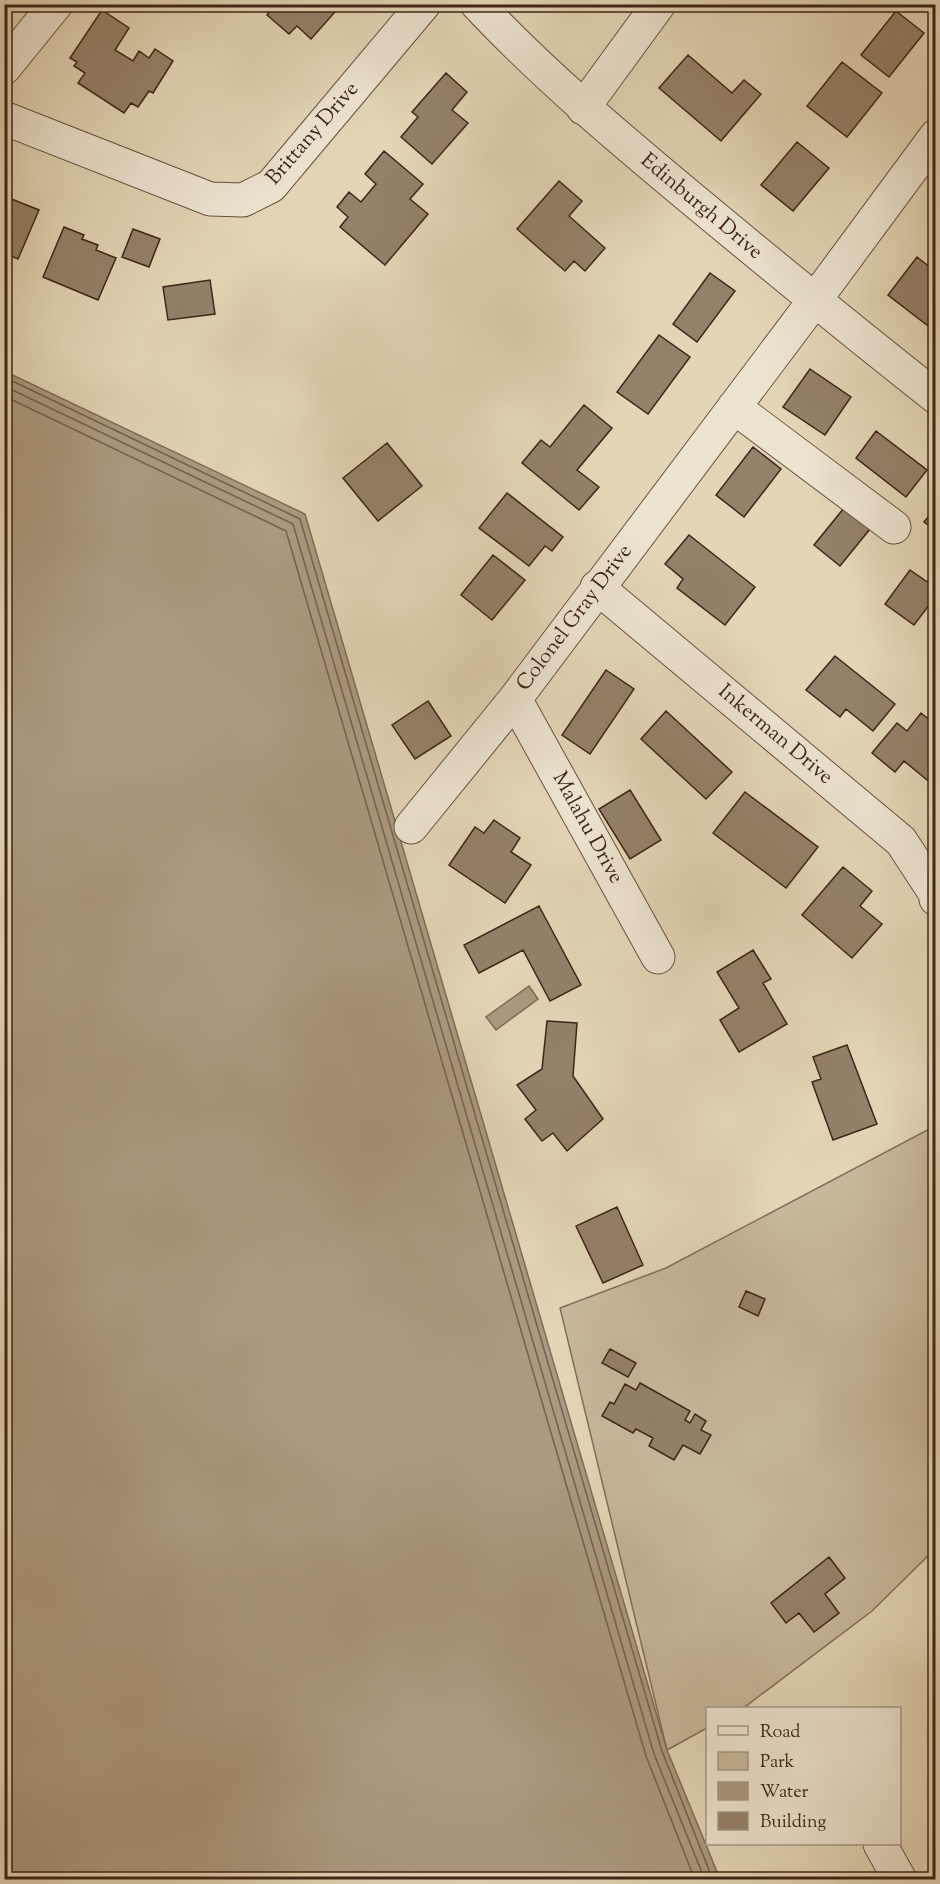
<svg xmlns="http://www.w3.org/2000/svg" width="940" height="1884" font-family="'Sorts Mill Goudy',serif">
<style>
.green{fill:#c7b89c;stroke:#836e5a;stroke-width:1.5}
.water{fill:#ab9a81;stroke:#806b57;stroke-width:1.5}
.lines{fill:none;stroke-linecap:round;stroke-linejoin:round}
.shore{stroke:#75604c;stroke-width:1.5}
.building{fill:#94816a;stroke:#3f2517;stroke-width:1.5}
.minor-casing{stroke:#68513f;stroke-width:35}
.minor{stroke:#ede4d0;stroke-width:33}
.labels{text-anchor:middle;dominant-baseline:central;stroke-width:6;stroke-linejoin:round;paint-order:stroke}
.street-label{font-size:21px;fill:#3f2517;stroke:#ede4d0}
</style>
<rect width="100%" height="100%" fill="#e3d6b7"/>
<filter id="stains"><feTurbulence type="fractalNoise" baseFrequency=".00333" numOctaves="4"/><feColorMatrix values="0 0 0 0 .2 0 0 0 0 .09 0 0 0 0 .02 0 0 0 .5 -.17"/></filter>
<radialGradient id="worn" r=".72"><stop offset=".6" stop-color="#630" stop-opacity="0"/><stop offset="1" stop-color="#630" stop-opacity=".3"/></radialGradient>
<!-- green -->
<path class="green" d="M 935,1126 L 935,1549 L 872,1611 L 746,1706 L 742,1708 L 708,1708 L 707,1728 L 667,1750 L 560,1308 L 666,1268 Z"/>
<!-- water -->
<path class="water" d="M 4,371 L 305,514 L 667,1750 L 720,1879 L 5,1879 Z
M 529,986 L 538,999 L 496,1030 L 486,1017 Z"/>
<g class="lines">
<!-- shore -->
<path class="shore" d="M 4,377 L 300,519 L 662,1751 L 713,1880
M 4,386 L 293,524 L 654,1754 L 705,1880
M 4,396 L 286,531 L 646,1756 L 695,1880"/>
</g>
<!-- building -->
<path class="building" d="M 276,4 L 342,4 L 311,39 L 297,26 L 289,34 L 267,15 Z
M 102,10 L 129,28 L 115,50 L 133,61 L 139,51 L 149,58 L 155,49 L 173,61 L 153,93 L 149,91 L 138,107 L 131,103 L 124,113 L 78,83 L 85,73 L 74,66 L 77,62 L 70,58 Z
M 896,11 L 924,33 L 889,77 L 861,55 Z
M 688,55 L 732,93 L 744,80 L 761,94 L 721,141 L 659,88 Z
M 842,62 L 882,93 L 847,137 L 807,106 Z
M 446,73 L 467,92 L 452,110 L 468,123 L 432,164 L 401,137 L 418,117 L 412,112 Z
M 797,142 L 829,168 L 793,211 L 761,185 Z
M 384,151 L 423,184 L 410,199 L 428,214 L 385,265 L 340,227 L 348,217 L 337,207 L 349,192 L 361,202 L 376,184 L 365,174 Z
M 559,181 L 582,201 L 569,216 L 605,248 L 585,271 L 574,261 L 565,271 L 517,229 Z
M 4,196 L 39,210 L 18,259 L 4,253 Z
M 64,227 L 84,235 L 82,239 L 98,245 L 96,250 L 116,258 L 98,300 L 43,277 Z
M 133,229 L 160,239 L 149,267 L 122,257 Z
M 917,257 L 936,272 L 936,332 L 888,295 Z
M 710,273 L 735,291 L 697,342 L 673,324 Z
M 210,280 L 215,314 L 168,320 L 163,287 Z
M 659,335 L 690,357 L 648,414 L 617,392 Z
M 810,369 L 851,397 L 825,435 L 783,407 Z
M 584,405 L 612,428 L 577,470 L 599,487 L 579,510 L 522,463 L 541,440 L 550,447 Z
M 876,431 L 927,470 L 906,497 L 856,458 Z
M 387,443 L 422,486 L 378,521 L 343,478 Z
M 753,447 L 781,469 L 744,517 L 716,495 Z
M 507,493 L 563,537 L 552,551 L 545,546 L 529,566 L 479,528 Z
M 844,508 L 870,529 L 840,566 L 814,545 Z
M 936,508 L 936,531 L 924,522 Z
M 689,535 L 755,587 L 725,625 L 677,588 L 683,579 L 665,564 Z
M 493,555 L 525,580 L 492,620 L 461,595 Z
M 910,570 L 936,588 L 936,596 L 914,625 L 885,604 Z
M 835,656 L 895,704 L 873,731 L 846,709 L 840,717 L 806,690 Z
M 606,670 L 634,689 L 590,754 L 562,735 Z
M 428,701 L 451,736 L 415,759 L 392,725 Z
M 666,711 L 732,772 L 706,799 L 641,739 Z
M 921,713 L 936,725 L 936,779 L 932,784 L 904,761 L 895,772 L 872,753 L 897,723 L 907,731 Z
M 630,790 L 661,840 L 630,859 L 599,809 Z
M 745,792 L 818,847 L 786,888 L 713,833 Z
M 494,820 L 520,838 L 511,852 L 531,865 L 505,903 L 449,865 L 475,827 L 484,833 Z
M 843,867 L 872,891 L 860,906 L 882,924 L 852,958 L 802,915 Z
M 539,906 L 581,985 L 550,1001 L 523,950 L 479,973 L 464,945 Z
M 753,950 L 771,979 L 763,983 L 787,1024 L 739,1052 L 720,1020 L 739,1008 L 717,972 Z
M 547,1021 L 577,1023 L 573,1076 L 603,1119 L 567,1151 L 553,1133 L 542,1141 L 525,1119 L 536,1110 L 517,1085 L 542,1069 Z
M 847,1045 L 877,1124 L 833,1140 L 812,1082 L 821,1079 L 813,1057 Z
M 617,1207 L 643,1265 L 603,1283 L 576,1226 Z
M 746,1291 L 765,1299 L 758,1316 L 739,1307 Z
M 610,1349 L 636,1363 L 628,1377 L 602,1363 Z
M 640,1383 L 690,1411 L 685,1420 L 690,1423 L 695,1414 L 706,1421 L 701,1430 L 711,1435 L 700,1454 L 683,1445 L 674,1460 L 649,1446 L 653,1438 L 636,1429 L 633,1433 L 602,1416 L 610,1402 L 614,1404 L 625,1384 L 636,1390 Z
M 829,1557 L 845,1578 L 825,1594 L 839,1613 L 814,1632 L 799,1613 L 786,1623 L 771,1603 Z"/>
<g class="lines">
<!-- minor casing -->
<g class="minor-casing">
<path id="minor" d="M 477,4 C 542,73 613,133 685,193 C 768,262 851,330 936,397
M 4,68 L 56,4
M 583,108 L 659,4
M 4,118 L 210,199 L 243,200 L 271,186 L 424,4
M 734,407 L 894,527
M 597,587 L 901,841 L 935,893 L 936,899
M 515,699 L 658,957
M 411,827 L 515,699 L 814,301 L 936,136
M 880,1844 L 900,1880"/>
</g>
<!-- minor -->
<use href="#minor" class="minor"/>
</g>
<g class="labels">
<!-- street labels -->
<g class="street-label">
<text transform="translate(313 134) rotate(-49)">Brittany Drive</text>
<text transform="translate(701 207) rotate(40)">Edinburgh Drive</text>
<text transform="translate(575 618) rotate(-53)">Colonel Gray Drive</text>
<text transform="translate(775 735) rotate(40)">Inkerman Drive</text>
<text transform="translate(587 828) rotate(61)">Malahu Drive</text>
</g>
</g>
<!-- margin -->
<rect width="940" height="1884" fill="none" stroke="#e3d6b7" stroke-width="24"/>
<rect x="6" y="6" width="928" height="1872" fill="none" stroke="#3f2517" stroke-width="3"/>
<rect x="12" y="12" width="916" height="1860" fill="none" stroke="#3f2517" stroke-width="1.5"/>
<!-- legend -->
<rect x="706" y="1707" width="195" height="138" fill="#ede4d0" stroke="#a79886" stroke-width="1.5"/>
<rect x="718" y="1726" width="30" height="9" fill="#ede4d0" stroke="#a79886" stroke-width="1.5"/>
<text x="760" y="1737" font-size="18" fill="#3f2517">Road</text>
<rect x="718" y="1752" width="30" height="18" fill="#c7b89c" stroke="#a79886" stroke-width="1.5"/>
<text x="760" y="1767" font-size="18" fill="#3f2517">Park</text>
<rect x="718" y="1782" width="30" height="18" fill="#ab9a81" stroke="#a79886" stroke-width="1.5"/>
<text x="760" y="1797" font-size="18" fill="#3f2517">Water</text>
<rect x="718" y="1812" width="30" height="18" fill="#94816a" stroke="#a79886" stroke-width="1.5"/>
<text x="760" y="1827" font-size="18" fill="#3f2517">Building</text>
<rect width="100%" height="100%" filter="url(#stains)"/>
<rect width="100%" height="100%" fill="url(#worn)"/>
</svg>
